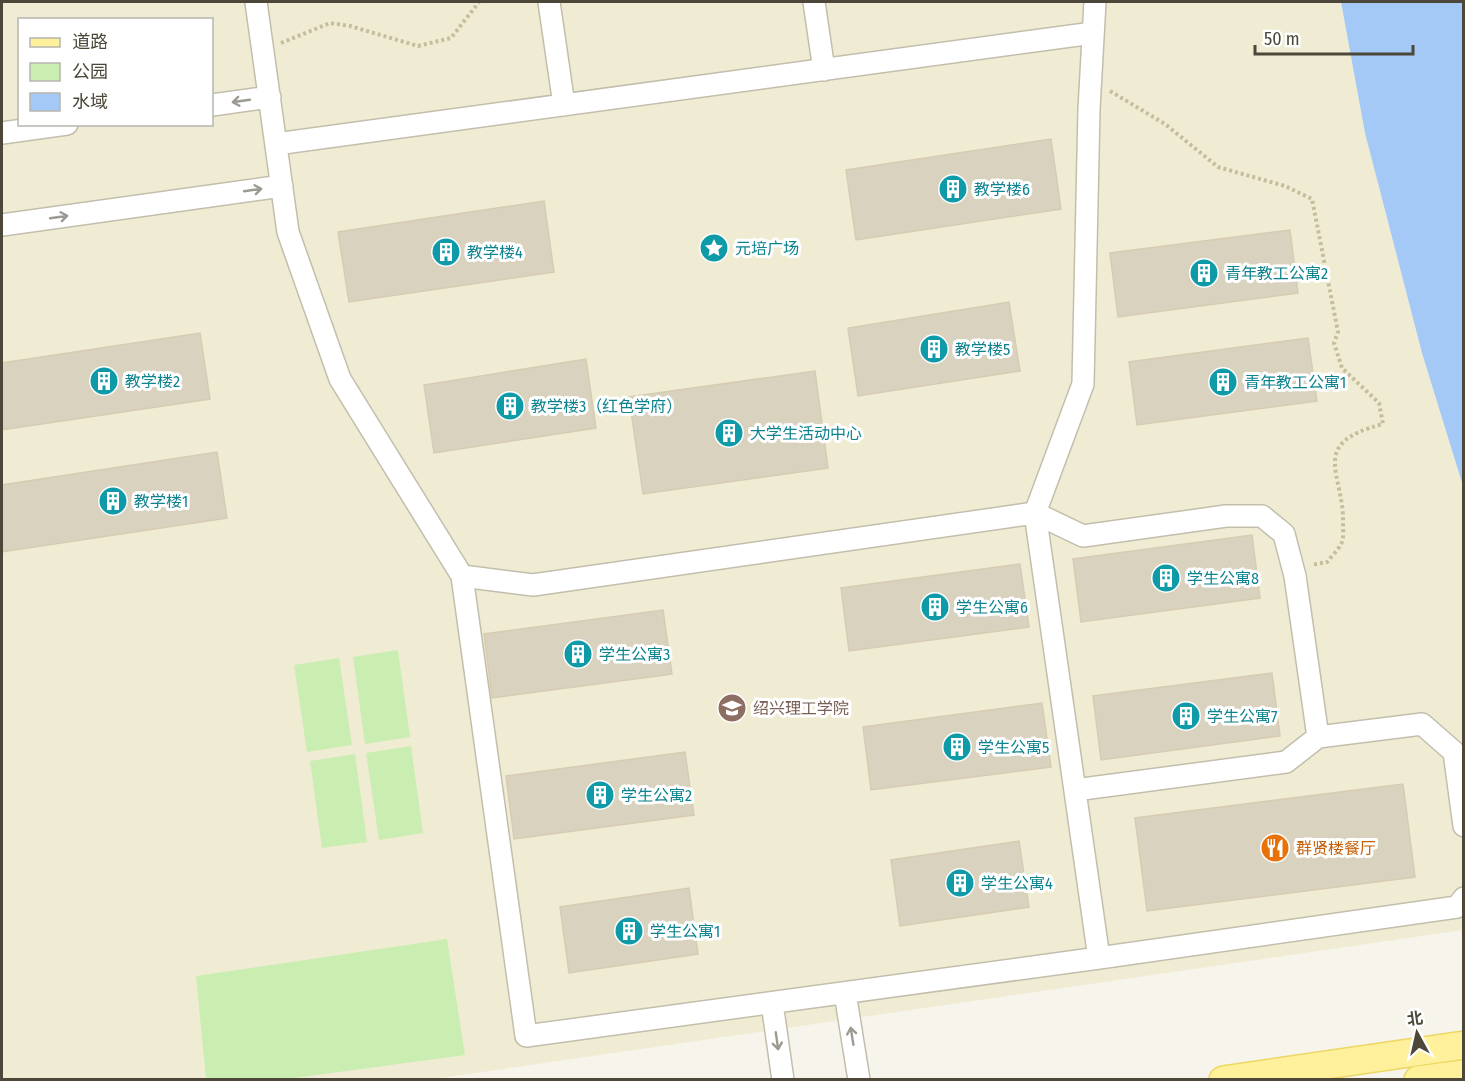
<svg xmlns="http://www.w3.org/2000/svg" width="1465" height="1081" font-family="'Fira Sans Condensed','Noto Sans SC',sans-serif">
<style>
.education{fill:#f0ecd4;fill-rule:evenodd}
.green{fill:#caedb1}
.water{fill:#a4c9f6}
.building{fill:#d9d2bf;stroke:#d5ccb2;stroke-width:1.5}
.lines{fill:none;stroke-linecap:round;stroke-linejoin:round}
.minor-casing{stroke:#c3beac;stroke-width:24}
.major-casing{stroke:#edd762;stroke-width:30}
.path{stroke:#c6bd9c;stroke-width:4;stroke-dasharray:3 3;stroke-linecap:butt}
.minor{stroke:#fff;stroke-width:21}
.major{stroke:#fff09b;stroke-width:27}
.oneway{stroke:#9d9a92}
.labels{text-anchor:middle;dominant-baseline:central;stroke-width:6;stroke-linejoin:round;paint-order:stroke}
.culture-label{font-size:16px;fill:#0d838f;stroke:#fff;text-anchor:start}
.education-label{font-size:16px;fill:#785e54;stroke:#fff;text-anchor:start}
.food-label{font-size:16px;fill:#c56008;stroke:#fff;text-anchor:start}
</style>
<rect width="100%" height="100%" fill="#f6f4eb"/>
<!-- education -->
<path class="education" d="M 2,2 L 1341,2 L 1365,133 L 1422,353 L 1463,486 L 1463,930 L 434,1079 L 2,1080 ZM 20,20 L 212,20 L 212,124 L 20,124 Z"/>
<!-- green -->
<path class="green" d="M 398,650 L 410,737 L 365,744 L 353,657 Z
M 339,658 L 352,745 L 307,752 L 294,665 Z
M 411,746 L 423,833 L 379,840 L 366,753 Z
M 355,754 L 367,842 L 322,848 L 310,761 Z
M 447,939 L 465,1055 L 287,1079 L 206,1079 L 196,976 Z"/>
<!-- water -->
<path class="water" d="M 1341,2 L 1463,2 L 1463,486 L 1422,353 L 1365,133 Z"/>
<!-- building -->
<path class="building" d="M 1051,139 L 1061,209 L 856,240 L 846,170 Z
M 544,201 L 554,272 L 349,302 L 338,232 Z
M 1290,230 L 1298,293 L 1118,317 L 1110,253 Z
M 1009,302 L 1020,371 L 858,396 L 848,328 Z
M 200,333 L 210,399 L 2,430 L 2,363 Z
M 1308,338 L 1317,401 L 1137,425 L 1129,362 Z
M 586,359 L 596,428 L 434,453 L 424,385 Z
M 815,371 L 828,468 L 643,494 L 629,397 Z
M 217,452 L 227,518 L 2,552 L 2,485 Z
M 1252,535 L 1260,598 L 1081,622 L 1073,559 Z
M 1020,564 L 1029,627 L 849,651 L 841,588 Z
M 663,610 L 672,674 L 492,698 L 484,634 Z
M 1272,673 L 1280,736 L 1101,760 L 1093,696 Z
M 1042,703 L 1051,767 L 871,790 L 863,727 Z
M 685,752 L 694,815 L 514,839 L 506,776 Z
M 1403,784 L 1415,877 L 1147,911 L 1135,818 Z
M 1019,841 L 1029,907 L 900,926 L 891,860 Z
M 689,888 L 698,954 L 569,973 L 560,907 Z"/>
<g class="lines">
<!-- minor casing -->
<g class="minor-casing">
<path id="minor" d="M 256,2 L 288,232 L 340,379 L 462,576 L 533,585 L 1035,513 L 1083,384 L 1089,109 L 1095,2
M 549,2 L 564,105
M 814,2 L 824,70
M 212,105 L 270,97
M 2,133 L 67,124
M 276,144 L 1093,33
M 2,225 L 282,186
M 1035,513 L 1083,536 L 1226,516 L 1262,516 L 1284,534 L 1295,576 L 1318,737 L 1286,762 L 1075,790
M 462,576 L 526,1036 L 1099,958 L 1035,513
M 1318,737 L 1422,724 L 1454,752 L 1464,826
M 1099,958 L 1457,907 L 1464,898
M 845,993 L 859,1080
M 772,1003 L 783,1080"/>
</g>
<!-- major casing -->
<g class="major-casing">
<path id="major" d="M 1223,1080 L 1464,1045
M 1418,1080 L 1464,1074"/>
</g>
<!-- path -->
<path class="path" d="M 281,43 L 330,23 L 350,26 L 418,46 L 451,38 L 479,2
M 1110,91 L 1165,124 L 1218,167 L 1285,186 L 1312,199 L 1338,332 L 1334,343 L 1342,368 L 1379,403 L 1383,424 C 1306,444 1345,473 1343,525 C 1343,531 1344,539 1341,544 C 1338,550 1331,557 1327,562 L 1311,565"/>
<!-- minor -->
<use href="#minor" class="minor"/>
<!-- major -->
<use href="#major" class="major"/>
</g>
<!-- one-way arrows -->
<defs><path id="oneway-shaft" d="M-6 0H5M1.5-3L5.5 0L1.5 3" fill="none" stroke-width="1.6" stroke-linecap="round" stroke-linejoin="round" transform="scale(1.5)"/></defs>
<g class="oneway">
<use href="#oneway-shaft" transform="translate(241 101) rotate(172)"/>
<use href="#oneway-shaft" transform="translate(253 190) rotate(-8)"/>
<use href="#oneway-shaft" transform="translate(59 217) rotate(-8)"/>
<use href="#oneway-shaft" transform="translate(852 1036) rotate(-99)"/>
<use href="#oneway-shaft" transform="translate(777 1041) rotate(82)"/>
</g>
<!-- icons -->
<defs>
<g id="building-disc" transform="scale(1.5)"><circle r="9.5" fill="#0f9aa8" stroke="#fff"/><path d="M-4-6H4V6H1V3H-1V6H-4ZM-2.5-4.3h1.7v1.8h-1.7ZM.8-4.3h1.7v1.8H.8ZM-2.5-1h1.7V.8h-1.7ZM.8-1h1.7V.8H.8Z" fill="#fff"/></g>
<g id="sight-disc" transform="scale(1.5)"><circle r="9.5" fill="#0f9aa8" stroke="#fff"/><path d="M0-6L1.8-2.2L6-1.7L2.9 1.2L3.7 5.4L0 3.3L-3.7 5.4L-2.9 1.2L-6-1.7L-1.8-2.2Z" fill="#fff"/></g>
<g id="university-disc" transform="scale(1.5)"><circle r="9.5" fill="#8d6e63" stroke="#fff"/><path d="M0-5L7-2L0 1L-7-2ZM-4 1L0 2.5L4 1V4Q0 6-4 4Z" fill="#fff"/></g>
<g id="restaurant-disc" transform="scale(1.5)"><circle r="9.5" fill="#e8710a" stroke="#fff"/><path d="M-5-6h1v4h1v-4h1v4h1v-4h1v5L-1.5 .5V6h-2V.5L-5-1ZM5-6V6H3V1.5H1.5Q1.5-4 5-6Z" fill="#fff"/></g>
</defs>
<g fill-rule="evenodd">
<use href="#building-disc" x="953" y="189"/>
<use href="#sight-disc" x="714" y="248"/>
<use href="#building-disc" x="446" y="252"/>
<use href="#building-disc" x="1204" y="273"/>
<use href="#building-disc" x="934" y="349"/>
<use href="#building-disc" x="104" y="381"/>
<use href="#building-disc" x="1223" y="382"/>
<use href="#building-disc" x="510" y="406"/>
<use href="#building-disc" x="729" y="433"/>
<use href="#building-disc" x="113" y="501"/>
<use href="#building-disc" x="1166" y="578"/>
<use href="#building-disc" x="935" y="607"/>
<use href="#building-disc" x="578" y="654"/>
<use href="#university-disc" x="732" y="708"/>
<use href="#building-disc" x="1186" y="716"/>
<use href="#building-disc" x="957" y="747"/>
<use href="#building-disc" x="600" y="795"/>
<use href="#restaurant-disc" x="1275" y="848"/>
<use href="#building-disc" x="960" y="883"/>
<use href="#building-disc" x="629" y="931"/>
</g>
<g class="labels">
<!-- culture labels -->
<g class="culture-label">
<text x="974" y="189">教学楼6</text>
<text x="735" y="248">元培广场</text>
<text x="467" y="252">教学楼4</text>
<text x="1225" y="273">青年教工公寓2</text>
<text x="955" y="349">教学楼5</text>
<text x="125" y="381">教学楼2</text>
<text x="1244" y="382">青年教工公寓1</text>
<text x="531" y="406">教学楼3（红色学府）</text>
<text x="750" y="433">大学生活动中心</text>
<text x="134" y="501">教学楼1</text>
<text x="1187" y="578">学生公寓8</text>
<text x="956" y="607">学生公寓6</text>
<text x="599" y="654">学生公寓3</text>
<text x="1207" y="716">学生公寓7</text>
<text x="978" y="747">学生公寓5</text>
<text x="621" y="795">学生公寓2</text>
<text x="981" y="883">学生公寓4</text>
<text x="650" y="931">学生公寓1</text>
</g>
<!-- education labels -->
<g class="education-label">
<text x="753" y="708">绍兴理工学院</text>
</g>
<!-- food labels -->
<g class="food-label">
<text x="1296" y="848">群贤楼餐厅</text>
</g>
</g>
<!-- border -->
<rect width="1465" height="1081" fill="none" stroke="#4c4738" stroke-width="6"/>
<!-- legend -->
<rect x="18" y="18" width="195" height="108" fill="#ffffff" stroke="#b7b5af" stroke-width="1.5"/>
<rect x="30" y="38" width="30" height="9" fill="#fff09b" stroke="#b7b5af" stroke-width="1.5"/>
<text x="72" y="48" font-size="18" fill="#4c4738">道路</text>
<rect x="30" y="63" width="30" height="18" fill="#caedb1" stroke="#b7b5af" stroke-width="1.5"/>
<text x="72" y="78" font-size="18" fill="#4c4738">公园</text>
<rect x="30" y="93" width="30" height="18" fill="#a4c9f6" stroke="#b7b5af" stroke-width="1.5"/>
<text x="72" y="108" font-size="18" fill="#4c4738">水域</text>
<!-- north arrow -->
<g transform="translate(1417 1033) rotate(352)" stroke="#ffffff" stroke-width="4.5" paint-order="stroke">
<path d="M0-4.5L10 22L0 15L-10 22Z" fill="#4c4738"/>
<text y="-9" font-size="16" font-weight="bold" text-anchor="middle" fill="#4c4738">北</text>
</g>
<!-- scale -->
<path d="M1255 45v9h158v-9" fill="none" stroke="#4c4738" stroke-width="3"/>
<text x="1264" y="45" font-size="18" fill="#4c4738" stroke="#ffffff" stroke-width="4.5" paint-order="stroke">50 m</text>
</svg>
